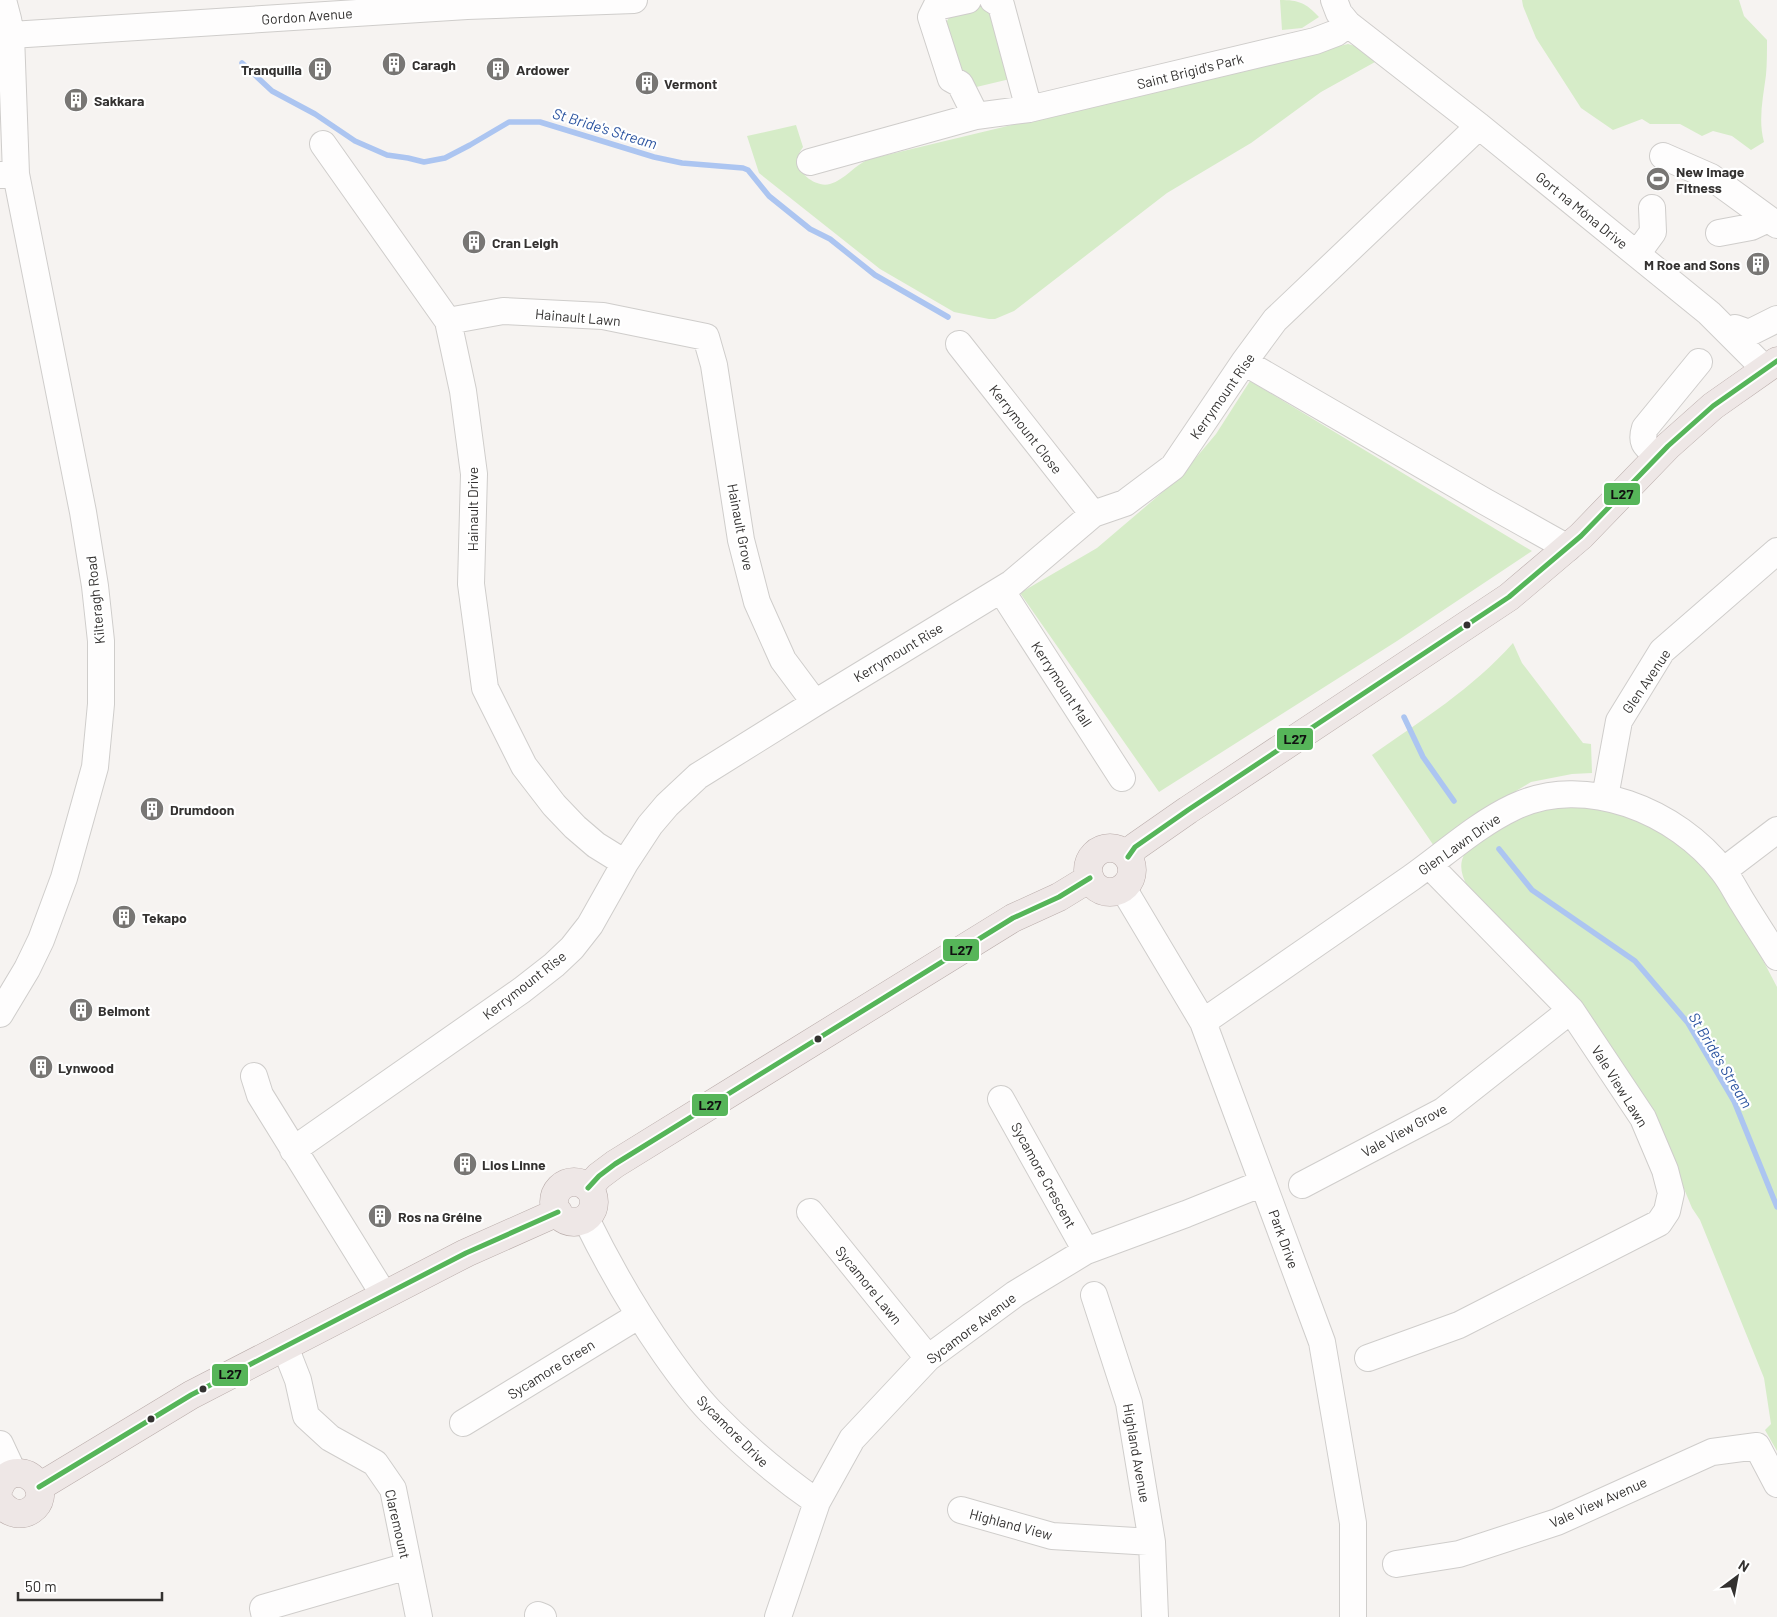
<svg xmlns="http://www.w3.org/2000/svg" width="1777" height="1617" font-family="Barlow,sans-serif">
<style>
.green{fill:#d6ecc8}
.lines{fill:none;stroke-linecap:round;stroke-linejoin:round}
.stream{stroke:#acc5f1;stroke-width:5.5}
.minor-casing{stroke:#cfcdcb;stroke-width:28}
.major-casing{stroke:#b9acaa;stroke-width:29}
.minor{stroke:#fefdfd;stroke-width:26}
.major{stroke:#eee7e6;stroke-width:28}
.bus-1-casing{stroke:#fff;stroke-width:9}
.bus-1{stroke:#56b559;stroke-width:5}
.bus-dot{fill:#343231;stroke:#fff;stroke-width:2}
.labels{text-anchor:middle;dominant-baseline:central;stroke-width:4.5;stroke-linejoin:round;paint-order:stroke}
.street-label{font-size:14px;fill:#343231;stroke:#fff}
.poi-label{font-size:14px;font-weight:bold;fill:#343231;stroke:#fff;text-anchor:start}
.water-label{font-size:15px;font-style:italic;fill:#2b54a0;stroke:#fff}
.line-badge{stroke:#fff;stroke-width:2}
.pale-badge-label{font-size:14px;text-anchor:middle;font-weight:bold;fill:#111}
</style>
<rect width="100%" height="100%" fill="#f6f3f1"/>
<!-- green -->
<path class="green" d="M 1280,0 C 1299,0 1306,3 1319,17 L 1302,28 L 1282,30 Z
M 1522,0 L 1739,0 L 1744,16 L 1767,40 C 1767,51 1767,64 1766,75 C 1763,98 1758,120 1764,142 L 1751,150 L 1732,136 L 1713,131 L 1702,136 L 1680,124 L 1650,124 L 1642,119 L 1613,130 L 1581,108 L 1536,38 L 1523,6 Z
M 977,5 L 987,8 L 992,17 L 1010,79 L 968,89 L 944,26 L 950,16 Z
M 1348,44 L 1355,46 L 1375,62 L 1321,92 L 1251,143 L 1167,193 L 1014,311 L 995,319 L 989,319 L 954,312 L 880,269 L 759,173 L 747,136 L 796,125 L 803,147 C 801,150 798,154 798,158 C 796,173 816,188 830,184 C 845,180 855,164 870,159 Z
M 1250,381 L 1532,551 L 1397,641 L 1159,792 L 1020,593 L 1097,548 L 1178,479 L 1216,434 Z
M 1513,643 L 1522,663 L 1583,743 L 1591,744 L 1592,773 L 1572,774 L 1531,782 L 1501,800 L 1434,846 L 1372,755 C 1422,720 1472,689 1513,643 Z
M 1578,804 L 1639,820 L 1687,850 L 1722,889 L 1744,924 L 1777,987 L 1777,1451 L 1765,1430 L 1771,1424 L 1764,1378 L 1700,1220 L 1692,1208 L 1650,1107 L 1467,886 C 1462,875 1458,865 1465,853 C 1471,842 1533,808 1547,806 C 1557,804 1568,805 1578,804 Z"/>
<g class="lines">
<!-- stream -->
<path class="stream" d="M 242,63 L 272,91 L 315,114 L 355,141 L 387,155 L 408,158 L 424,162 L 445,158 L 470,145 L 509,122 L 540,122 L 654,157 L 682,163 L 743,168 L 748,170 L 769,196 L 810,229 L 830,239 L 875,275 L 948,317
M 1404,717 L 1423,757 L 1454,801
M 1499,849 L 1532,890 L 1635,961 L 1688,1023 L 1734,1101 L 1777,1207"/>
<!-- minor casing -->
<g class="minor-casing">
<path id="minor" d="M 968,0 L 936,7 L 931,17 L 951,79 L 960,84 L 976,116
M 993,0 L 1001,5 L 1029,109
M 1334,0 L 1339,13 L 1348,24 L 1479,126 L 1709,313 L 1765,369
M 11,35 L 467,6 L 634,0
M 323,144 L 448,321 L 463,391 L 474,474 L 471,584 L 485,688 L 524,766 L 554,805 L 575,827 L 596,845 L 625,863
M 1663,156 L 1711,177 L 1777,225
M 810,162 L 976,116 L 1029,109 L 1315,41 L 1336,33 L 1348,24
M 0,175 L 16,174 L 11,35 L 8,19 L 3,0
M 1719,233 L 1751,227 L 1768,219
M 1637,254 L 1653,232 L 1652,208
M 448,321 L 503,311 L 603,316 L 706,337 L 714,365 L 741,540 L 757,602 L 783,660 L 815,703
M 1735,328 L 1749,333 L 1777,319
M 959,344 L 1093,514
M 1244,362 L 1484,501 L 1568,548
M 1658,456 C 1646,446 1640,444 1645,428 L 1699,362
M 1001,590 L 1122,778
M 1605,797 L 1619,721 L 1662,651 L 1777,551
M 1723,871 L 1777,830
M 1123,888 L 1203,1022 L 1322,1342 L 1353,1523 L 1353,1617
M 0,1014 L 27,969 L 41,940 L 64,878 L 95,767 L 101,704 L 101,641 L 95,586 L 83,512 L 16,174
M 1203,1022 C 1272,974 1342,926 1411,878 C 1445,854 1476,825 1514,807 C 1585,773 1677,811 1723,871 C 1731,881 1736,892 1743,903 C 1754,921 1766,939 1777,957
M 254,1076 L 260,1095 L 384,1295
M 1001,1099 L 1086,1251
M 293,1150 L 522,990 L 554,965 L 572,948 L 590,925 L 625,863 L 650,825 L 667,805 L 698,776 L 815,703 L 1012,583 L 1093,514 L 1125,503 L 1173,467 L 1244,362 L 1275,320 L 1479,126
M 1302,1185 L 1443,1111 L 1571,1010
M 810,1212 L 928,1358
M 586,1219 C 609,1266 635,1311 665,1354 C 679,1374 693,1393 710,1411 C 743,1445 778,1475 817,1502
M 1094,1295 L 1129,1403 L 1152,1542 L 1155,1617
M 283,1348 L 289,1357 L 298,1380 L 306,1416 L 330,1438 L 375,1463 L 393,1489 L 419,1617
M 1368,1358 L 1459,1325 L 1659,1223 L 1667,1211 L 1671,1193 L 1665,1170 L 1643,1118 L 1571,1010 L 1429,865
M 463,1423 L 638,1316
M 0,1444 L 14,1474
M 961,1510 L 1052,1536 L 1152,1542
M 1396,1564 L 1459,1554 L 1557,1522 L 1712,1452 L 1757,1446 L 1777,1484
M 538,1615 L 543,1617
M 265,1617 L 263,1608 L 408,1566
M 778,1617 L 817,1502 L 852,1439 L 928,1358 L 1015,1294 L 1086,1251 L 1186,1214 L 1263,1183"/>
</g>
<!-- major casing -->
<g class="major-casing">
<path id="major" d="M1088 870a22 22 0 1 1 44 0a22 22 0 1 1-44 0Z
M 1128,857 L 1135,847 L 1188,810 L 1509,597 L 1581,536 L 1668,446 L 1713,406 L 1777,361
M554 1202a20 20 0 1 1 40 0a20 20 0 1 1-40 0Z
M 588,1188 L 599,1176 L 615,1164 L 1013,918 L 1059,897 L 1090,878
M 0,1486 C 3,1478 10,1473 18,1473 C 25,1473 31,1476 35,1481 C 53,1503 19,1529 0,1502
M 39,1487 L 191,1395 L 466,1253 L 558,1212"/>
</g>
<!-- minor -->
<use href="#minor" class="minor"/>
<!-- major -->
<use href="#major" class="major"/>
<!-- bus-1 casing -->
<g class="bus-1-casing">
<path id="bus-1" d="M 1128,857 L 1135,847 L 1188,810 L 1509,597 L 1581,536 L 1668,446 L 1713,406 L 1777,361
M 588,1188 L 599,1176 L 615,1164 L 1013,918 L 1059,897 L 1090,878
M 39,1487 L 191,1395 L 466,1253 L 558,1212"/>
</g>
<!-- bus-1 -->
<use href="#bus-1" class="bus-1"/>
</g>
<!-- icons -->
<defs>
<g id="building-disc" transform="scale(1.25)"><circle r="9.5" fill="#787674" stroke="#fff"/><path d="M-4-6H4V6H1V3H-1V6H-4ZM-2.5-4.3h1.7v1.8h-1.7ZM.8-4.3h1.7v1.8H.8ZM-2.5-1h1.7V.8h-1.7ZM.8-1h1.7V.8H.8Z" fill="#fff"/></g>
<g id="stadium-disc" transform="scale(1.25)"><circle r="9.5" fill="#787674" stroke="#fff"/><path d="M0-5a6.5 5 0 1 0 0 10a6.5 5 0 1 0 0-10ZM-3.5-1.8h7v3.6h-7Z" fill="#fff"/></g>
</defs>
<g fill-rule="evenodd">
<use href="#building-disc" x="394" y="64"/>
<use href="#building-disc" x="320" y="69"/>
<use href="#building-disc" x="498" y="69"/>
<use href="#building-disc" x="647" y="83"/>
<use href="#building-disc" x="76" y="100"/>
<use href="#stadium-disc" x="1658" y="179"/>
<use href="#building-disc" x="474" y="242"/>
<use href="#building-disc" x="1758" y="264"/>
<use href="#building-disc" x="152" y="809"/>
<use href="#building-disc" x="124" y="917"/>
<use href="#building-disc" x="81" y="1010"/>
<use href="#building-disc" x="41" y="1067"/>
<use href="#building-disc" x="465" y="1164"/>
<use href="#building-disc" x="380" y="1216"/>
</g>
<!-- markers -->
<g class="bus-dot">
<circle cx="1467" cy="625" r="4.5"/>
<circle cx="818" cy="1039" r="4.5"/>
<circle cx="203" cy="1389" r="4.5"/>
<circle cx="151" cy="1419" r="4.5"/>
</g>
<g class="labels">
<!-- street labels -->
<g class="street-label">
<text transform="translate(307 16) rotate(-4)">Gordon Avenue</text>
<text transform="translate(1190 71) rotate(-14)">Saint Brigid's Park</text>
<text transform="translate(1582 210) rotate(39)">Gort na Móna Drive</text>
<text transform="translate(578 317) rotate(5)">Hainault Lawn</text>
<text transform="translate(1222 396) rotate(-55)">Kerrymount Rise</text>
<text transform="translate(1026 429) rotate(52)">Kerrymount Close</text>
<text transform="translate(472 509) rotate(-90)">Hainault Drive</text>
<text transform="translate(741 527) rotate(79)">Hainault Grove</text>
<text transform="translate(95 600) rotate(-96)">Kilteragh Road</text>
<text transform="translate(898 652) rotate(-31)">Kerrymount Rise</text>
<text transform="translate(1646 681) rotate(-56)">Glen Avenue</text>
<text transform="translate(1062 684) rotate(57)">Kerrymount Mall</text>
<text transform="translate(1459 844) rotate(-35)">Glen Lawn Drive</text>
<text transform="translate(524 985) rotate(-38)">Kerrymount Rise</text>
<text transform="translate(1620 1086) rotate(58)">Vale View Lawn</text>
<text transform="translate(1404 1130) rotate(-29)">Vale View Grove</text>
<text transform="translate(1044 1175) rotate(61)">Sycamore Crescent</text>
<text transform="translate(1284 1239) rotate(70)">Park Drive</text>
<text transform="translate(869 1285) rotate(51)">Sycamore Lawn</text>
<text transform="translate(971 1328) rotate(-37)">Sycamore Avenue</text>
<text transform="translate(551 1369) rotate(-32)">Sycamore Green</text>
<text transform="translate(733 1431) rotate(45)">Sycamore Drive</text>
<text transform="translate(1137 1453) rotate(80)">Highland Avenue</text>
<text transform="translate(1598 1502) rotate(-24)">Vale View Avenue</text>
<text transform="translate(398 1524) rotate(77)">Claremount</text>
<text transform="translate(1011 1524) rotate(15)">Highland View</text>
</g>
<!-- poi labels -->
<g class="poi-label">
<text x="412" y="64">Caragh</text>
<text x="302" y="69" text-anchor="end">Tranquilla</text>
<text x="516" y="69">Ardower</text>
<text x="664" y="83">Vermont</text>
<text x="94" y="100">Sakkara</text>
<text x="1676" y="171">New Image<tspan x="1676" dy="16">Fitness</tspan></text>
<text x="492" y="242">Cran Leigh</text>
<text x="1740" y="264" text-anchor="end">M Roe and Sons</text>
<text x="170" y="809">Drumdoon</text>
<text x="142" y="917">Tekapo</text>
<text x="98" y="1010">Belmont</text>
<text x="58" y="1067">Lynwood</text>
<text x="482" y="1164">Lios Linne</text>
<text x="398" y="1216">Ros na Gréine</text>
</g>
<!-- water labels -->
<g class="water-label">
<text transform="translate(605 128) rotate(17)">St Bride's Stream</text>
<text transform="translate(1721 1060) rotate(59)">St Bride's Stream</text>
</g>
</g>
<g class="line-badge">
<rect x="1603" y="482" width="38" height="24" rx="5" fill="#56b559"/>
<rect x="1276" y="727" width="38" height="24" rx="5" fill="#56b559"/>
<rect x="942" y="938" width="38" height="24" rx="5" fill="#56b559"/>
<rect x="691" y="1093" width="38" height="24" rx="5" fill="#56b559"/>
<rect x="211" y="1363" width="38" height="24" rx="5" fill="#56b559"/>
</g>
<g class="pale-badge-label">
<text x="1622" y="499">L27</text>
<text x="1295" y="744">L27</text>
<text x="961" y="955">L27</text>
<text x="710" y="1110">L27</text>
<text x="230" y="1379">L27</text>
</g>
<!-- north arrow -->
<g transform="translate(1737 1577) rotate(32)" stroke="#ffffff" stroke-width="4" paint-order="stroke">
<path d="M0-4L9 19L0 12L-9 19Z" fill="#343231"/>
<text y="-8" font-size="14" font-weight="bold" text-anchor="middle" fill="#343231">N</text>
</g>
<!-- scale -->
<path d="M18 1592v8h144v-8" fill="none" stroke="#343231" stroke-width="2.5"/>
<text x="25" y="1592" font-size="15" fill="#343231" stroke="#ffffff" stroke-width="4" paint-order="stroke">50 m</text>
</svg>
